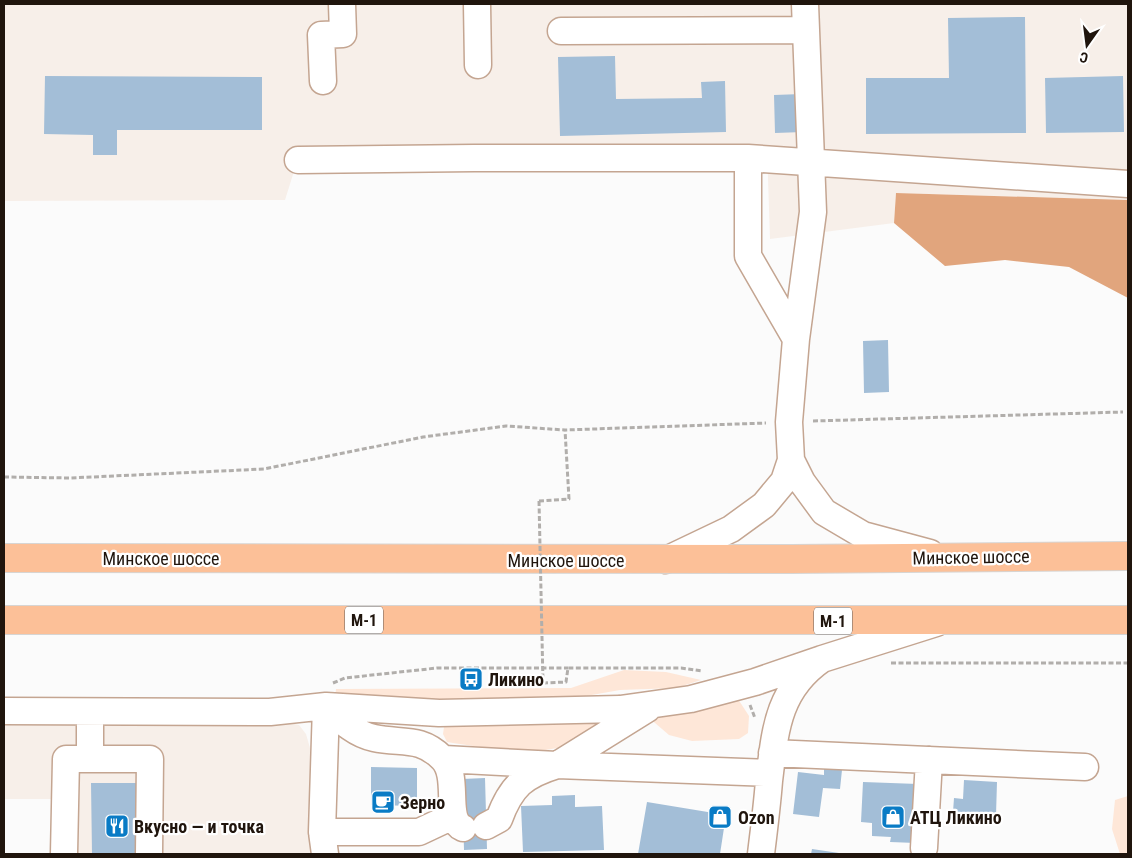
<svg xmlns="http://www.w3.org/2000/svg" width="1132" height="858" font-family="'Roboto Condensed',sans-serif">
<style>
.built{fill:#f7efe9}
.green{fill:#fee7d8}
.forest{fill:#e1a57d}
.building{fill:#a3bed7}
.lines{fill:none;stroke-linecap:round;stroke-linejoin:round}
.minor-casing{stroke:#c4a591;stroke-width:29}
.highway-casing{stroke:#d7d5d3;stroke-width:30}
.path{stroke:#b1aeab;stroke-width:3;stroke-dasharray:5 2.5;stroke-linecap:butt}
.minor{stroke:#fff;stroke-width:26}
.highway{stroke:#fcc098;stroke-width:28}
.path-bridge{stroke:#b1aeab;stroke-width:3;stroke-dasharray:5 2.5;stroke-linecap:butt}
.labels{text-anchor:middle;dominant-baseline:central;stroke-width:4.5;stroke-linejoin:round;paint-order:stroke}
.shield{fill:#fff;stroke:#635b56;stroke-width:1}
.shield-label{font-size:16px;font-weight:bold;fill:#20150d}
.street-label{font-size:18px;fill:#20150d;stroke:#fff}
.poi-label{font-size:18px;font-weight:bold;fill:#20150d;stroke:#fff;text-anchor:start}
</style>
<rect width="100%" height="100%" fill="#fbfbfb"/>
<!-- built -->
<path class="built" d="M 4,4 L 1128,4 L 1128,200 L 896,193 L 894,223 L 770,239 L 767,148 L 300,152 L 285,200 L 4,201 Z
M 4,722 L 286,722 L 299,725 L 306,734 L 310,748 L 311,854 L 51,854 L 52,799 L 4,799 Z"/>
<!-- green -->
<path class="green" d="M 624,670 L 666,672 L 701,680 L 676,688 L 620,690 L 569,699 L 335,700 L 336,689 L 571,688 Z
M 738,699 L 749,716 L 748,733 L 739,739 L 692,741 L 669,735 L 648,717 Z
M 592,719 L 598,723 L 598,728 C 591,733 583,740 575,743 C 536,758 487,748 447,742 L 443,734 L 444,727 L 456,720 Z
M 1128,796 L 1128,854 L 1120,854 L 1112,829 L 1115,800 Z"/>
<!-- forest -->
<path class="forest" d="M 896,193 L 1128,200 L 1128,298 L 1069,267 L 1005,260 L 945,266 L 894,223 Z"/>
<!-- building -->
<path class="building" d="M 1025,17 L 1026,133 L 866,134 L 866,78 L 949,78 L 948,18 Z
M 615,56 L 616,99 L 702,98 L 701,82 L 725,81 L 726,132 L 560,136 L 558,57 Z
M 45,76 L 262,77 L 262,130 L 117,130 L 117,155 L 93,155 L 93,135 L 44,134 Z
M 1123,76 L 1124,132 L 1046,133 L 1045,78 Z
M 802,94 L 803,132 L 775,133 L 774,95 Z
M 888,340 L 889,392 L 864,393 L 863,341 Z
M 371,767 L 417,768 L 417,806 L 371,805 Z
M 824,769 L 842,770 L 840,789 L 823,788 L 819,817 L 793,814 L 798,772 L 824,775 Z
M 485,778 L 487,849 L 464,850 L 462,779 Z
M 964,780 L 997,782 L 996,815 L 953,812 L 954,798 L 963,799 Z
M 863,782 L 918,784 L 916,843 L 890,842 L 891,837 L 872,836 L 872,823 L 861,822 Z
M 91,783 L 141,783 L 142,854 L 92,854 Z
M 575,795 L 575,807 L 602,806 L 604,850 L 523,852 L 521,806 L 552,805 L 552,796 Z
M 647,802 L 726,815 L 720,854 L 638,854 Z
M 812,849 L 839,853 L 839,854 L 811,854 Z"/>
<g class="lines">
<!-- minor casing -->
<g class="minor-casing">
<path id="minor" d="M 477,4 L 478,65
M 561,31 L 806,30
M 323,81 L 321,35 L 343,34 L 342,4
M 748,158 L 1128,184
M 298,160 L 474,158 L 748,158 L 748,256 L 796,339
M 791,460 L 802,482 L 824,512 L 863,535 L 930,553
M 666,560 L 731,529 L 764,505 L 784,481 L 791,460 L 789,422 L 796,339 L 813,212 L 805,4
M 326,706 C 340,719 354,734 374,738 C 401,744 420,736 442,758 C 461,776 443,819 463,828
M 4,711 L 270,712 L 326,706 L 439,713 L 620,709 L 691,699 L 755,682 L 822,659
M 772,753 L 1085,767
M 90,759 L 150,759 L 149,854
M 444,759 L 557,765 L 647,709
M 486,826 L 499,819 C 511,786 524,775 557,765 L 770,773
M 322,832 L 419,832 L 453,816
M 924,848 L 929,760
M 64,854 L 66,759 L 90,759 L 90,712
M 325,854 L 322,832 L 326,706
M 761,854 C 764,830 767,806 769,781 C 775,732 777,690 822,659 L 936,623"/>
</g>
<!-- highway casing -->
<g class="highway-casing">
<path id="highway" d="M 4,558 L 791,559 L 1128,556
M 4,620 L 1128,620"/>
</g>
<!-- path -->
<path class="path" d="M 813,421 L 1123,412
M 4,477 L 70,478 L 264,469 L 423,437 L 506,426 L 565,430 L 766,423
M 539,501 L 569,499 L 565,430
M 891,663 L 1128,663
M 333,683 L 345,678 L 437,668 L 568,668
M 543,683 L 566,682 L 568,668 L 681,668 L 702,671
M 750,705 L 755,718"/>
<!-- minor -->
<use href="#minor" class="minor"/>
<!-- highway -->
<use href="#highway" class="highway"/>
<!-- path-bridge -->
<path class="path-bridge" d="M 539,501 L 543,683"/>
</g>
<!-- icons -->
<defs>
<g id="bus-square" transform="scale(1.25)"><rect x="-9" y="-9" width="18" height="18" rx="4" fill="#097bc5" stroke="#fff"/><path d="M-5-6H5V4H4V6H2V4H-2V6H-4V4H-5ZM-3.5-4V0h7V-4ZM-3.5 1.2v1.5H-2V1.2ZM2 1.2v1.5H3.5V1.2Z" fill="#fff"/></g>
<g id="cafe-square" transform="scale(1.25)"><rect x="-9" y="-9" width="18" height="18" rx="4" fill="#097bc5" stroke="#fff"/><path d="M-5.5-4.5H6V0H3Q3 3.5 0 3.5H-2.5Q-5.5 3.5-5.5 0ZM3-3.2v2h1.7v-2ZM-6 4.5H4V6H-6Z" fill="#fff"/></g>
<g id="shop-square" transform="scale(1.25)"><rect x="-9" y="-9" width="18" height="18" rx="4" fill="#097bc5" stroke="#fff"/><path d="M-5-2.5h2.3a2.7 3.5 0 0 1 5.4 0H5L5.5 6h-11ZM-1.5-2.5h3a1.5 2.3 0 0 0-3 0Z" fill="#fff"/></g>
<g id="restaurant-square" transform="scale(1.25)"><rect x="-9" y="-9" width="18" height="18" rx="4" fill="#097bc5" stroke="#fff"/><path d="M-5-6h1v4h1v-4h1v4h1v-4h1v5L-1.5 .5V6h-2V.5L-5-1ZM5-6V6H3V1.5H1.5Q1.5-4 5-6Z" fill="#fff"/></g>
</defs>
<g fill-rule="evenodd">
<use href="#bus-square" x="471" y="679"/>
<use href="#cafe-square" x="383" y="802"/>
<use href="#shop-square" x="720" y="817"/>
<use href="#shop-square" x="893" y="817"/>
<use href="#restaurant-square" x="117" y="826"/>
</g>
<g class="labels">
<!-- shield labels -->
<g class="shield">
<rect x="345" y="606.5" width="38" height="27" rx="4"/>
<rect x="814" y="607.5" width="38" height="27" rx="4"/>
</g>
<g class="shield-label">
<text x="364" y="620">М-1</text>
<text x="833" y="621">М-1</text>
</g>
<!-- street labels -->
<g class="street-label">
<text transform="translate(971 557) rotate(-1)">Минское шоссе</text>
<text x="161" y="558">Минское шоссе</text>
<text x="566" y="560">Минское шоссе</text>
</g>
<!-- poi labels -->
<g class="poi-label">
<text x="488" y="679">Ликино</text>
<text x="400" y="802">Зерно</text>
<text x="738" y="817">Ozon</text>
<text x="910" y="817">АТЦ Ликино</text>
<text x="134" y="826">Вкусно — и точка</text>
</g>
</g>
<!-- border -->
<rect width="1132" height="858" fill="none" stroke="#20150d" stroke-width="10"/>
<!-- north arrow -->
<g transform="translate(1087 45) rotate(194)" stroke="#ffffff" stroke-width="4" paint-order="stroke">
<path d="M0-4L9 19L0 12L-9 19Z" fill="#20150d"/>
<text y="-8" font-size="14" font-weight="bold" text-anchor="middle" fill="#20150d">С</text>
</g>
</svg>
